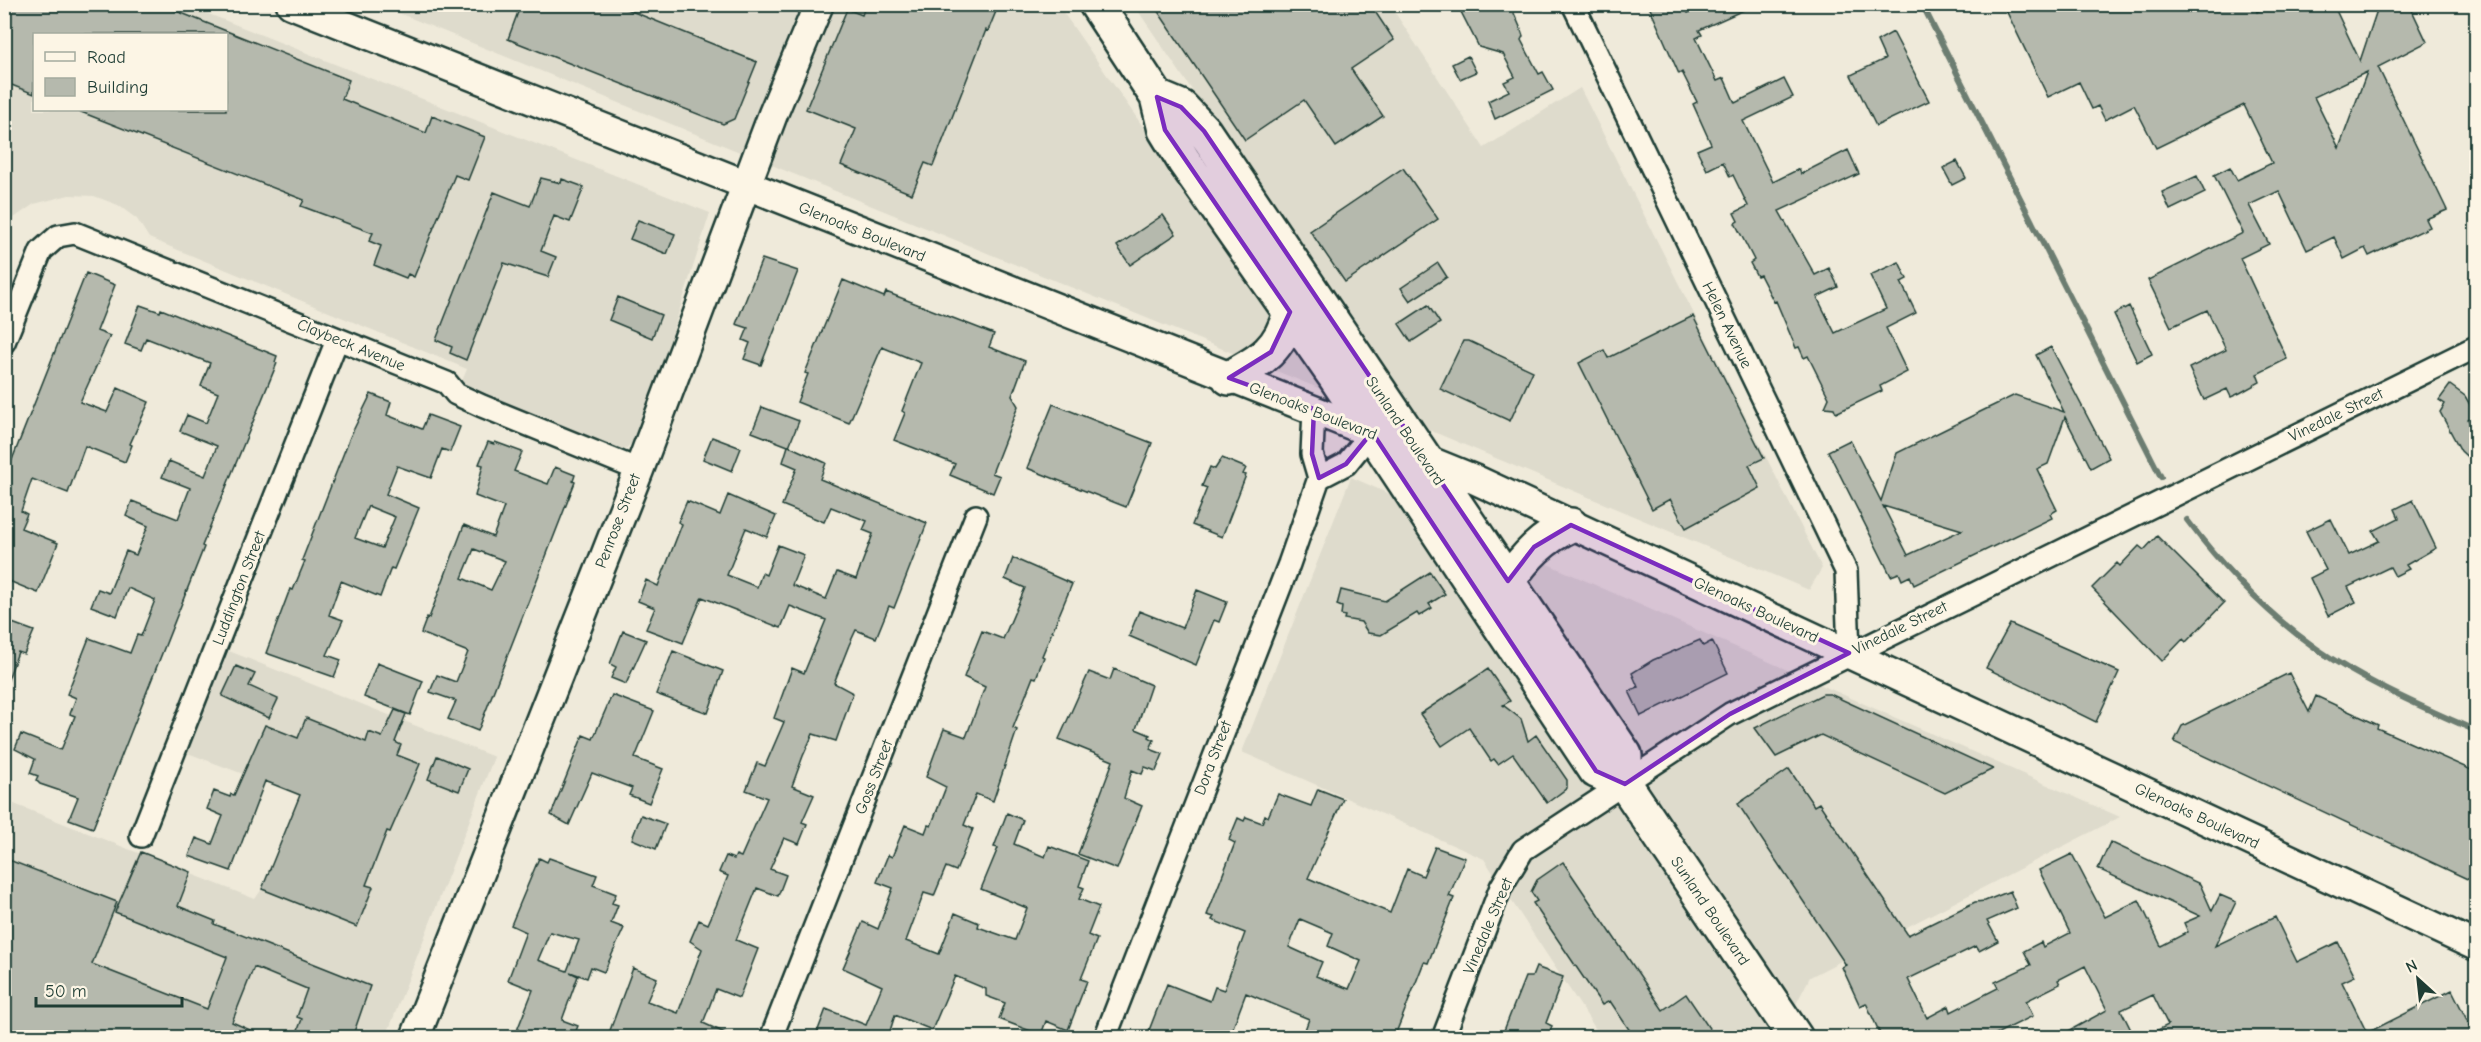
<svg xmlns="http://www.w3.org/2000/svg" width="2481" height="1042" font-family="'Comic Neue',sans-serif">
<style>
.built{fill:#dedbcc;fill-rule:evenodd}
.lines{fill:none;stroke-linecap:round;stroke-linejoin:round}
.stream{stroke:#6c7d71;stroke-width:6}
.building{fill:#b5b9ad;stroke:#1f3d34;stroke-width:1.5;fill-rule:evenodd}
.minor-casing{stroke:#1f3d34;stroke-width:26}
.secondary-casing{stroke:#1f3d34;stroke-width:33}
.primary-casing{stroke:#1f3d34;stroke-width:38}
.minor{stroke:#fcf5e5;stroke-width:21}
.secondary{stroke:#fcf5e5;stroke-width:28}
.primary{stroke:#fcf5e5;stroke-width:33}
.marked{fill:#7b2cbf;fill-opacity:0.2;stroke:#7b2cbf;stroke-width:4.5;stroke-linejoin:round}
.labels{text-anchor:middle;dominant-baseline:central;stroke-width:6;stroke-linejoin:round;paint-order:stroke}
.street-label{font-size:16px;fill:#1f3d34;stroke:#fcf5e5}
</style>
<rect width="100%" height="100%" fill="#efeada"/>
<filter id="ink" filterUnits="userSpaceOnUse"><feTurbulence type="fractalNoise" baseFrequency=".0167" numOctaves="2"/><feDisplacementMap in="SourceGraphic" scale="12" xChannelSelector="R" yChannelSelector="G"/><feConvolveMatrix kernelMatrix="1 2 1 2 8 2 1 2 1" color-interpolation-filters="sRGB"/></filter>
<g filter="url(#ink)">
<!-- built -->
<path class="built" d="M 5,4 L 186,5 L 710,213 L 640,436 L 624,450 L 460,386 L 467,369 L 149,238 L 137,219 L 118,205 L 94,196 L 69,195 L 34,204 L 11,220 L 5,232 ZM 34,34 L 226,34 L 226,110 L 34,110 Z
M 379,5 L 1058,5 L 1328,392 Z
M 1134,5 L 1390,5 L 1484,148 L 1580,88 L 1822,568 L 1809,590 L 1422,427 Z
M 1351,477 L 2120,817 L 1810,977 L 1779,1037 L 1601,1037 L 1484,859 L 1242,752 Z
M 229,651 L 494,757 L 386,1037 L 5,1037 L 4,800 L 255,899 L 262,889 L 299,795 L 185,752 Z"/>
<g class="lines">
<!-- stream -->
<path class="stream" d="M 1922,4 L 2161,477
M 2187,520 C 2224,569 2267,614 2317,649 C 2366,683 2423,707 2476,731"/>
</g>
<!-- building -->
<path class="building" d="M 4,4 L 159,4 L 349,80 L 342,99 L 426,133 L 432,116 L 485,137 L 468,180 L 455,175 L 414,277 L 408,274 L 406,278 L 374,265 L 381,246 L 369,241 L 373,233 L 301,206 L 304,200 L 76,110 L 226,110 L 226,34 L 34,34 L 34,94 L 4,82 Z
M 521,4 L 614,4 L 757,62 L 734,119 L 723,124 L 508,39 Z
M 866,4 L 999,4 L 988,31 L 986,30 L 933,166 L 925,163 L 912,194 L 841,165 L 856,129 L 806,109 L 847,9 L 862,15 Z
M 1153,4 L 1370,4 L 1394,40 L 1351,69 L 1383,116 L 1336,147 L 1304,100 L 1245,140 Z
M 1457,4 L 1510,4 L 1520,27 L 1523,36 L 1521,40 L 1539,74 L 1543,72 L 1553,90 L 1495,119 L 1488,101 L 1509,91 L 1504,82 L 1515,77 L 1503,54 L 1479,47 Z
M 1648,4 L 1684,4 L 1688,13 L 1708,4 L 1757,4 L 1699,30 L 1702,35 L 1696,38 L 1717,81 L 1724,78 L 1735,103 L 1784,79 L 1793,97 L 1743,121 L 1773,182 L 1799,169 L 1801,174 L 1848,150 L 1859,174 L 1779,211 L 1815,275 L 1829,268 L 1837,284 L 1838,287 L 1817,297 L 1835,333 L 1886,309 L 1870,275 L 1899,262 L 1907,279 L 1901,282 L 1916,313 L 1886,328 L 1907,372 L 1880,386 L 1882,391 L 1836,413 L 1834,408 L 1825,407 L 1829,398 L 1808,356 L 1804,358 L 1799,347 L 1796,348 L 1776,301 L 1774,302 L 1760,275 L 1757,276 L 1750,263 L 1754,260 L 1735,223 L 1738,221 L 1734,213 L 1748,206 L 1733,175 L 1730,177 L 1723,162 L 1707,170 L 1697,150 L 1711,144 L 1693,104 L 1697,102 L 1682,72 L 1679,74 Z
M 2003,4 L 2254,4 L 2257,12 L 2272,4 L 2333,4 L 2360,61 L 2379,4 L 2409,4 L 2427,42 L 2378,67 L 2447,210 L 2426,219 L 2430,227 L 2369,256 L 2365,248 L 2344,259 L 2334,237 L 2307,250 L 2279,191 L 2249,205 L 2269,244 L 2240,258 L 2287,359 L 2257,374 L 2260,382 L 2240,393 L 2231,397 L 2227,389 L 2204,400 L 2189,368 L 2226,350 L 2207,310 L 2171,327 L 2148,280 L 2243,233 L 2214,175 L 2230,167 L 2237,180 L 2272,163 L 2244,105 L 2156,148 L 2134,105 L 2105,120 L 2098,106 L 2092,109 L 2079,82 L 2048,97 ZM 2367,72 L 2339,148 L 2314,97 Z
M 1893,32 L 1929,101 L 1876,126 L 1851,75 L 1885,59 L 1877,41 Z
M 1468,56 L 1476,72 L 1460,79 L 1452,64 Z
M 1957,161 L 1966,178 L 1952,185 L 1943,168 Z
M 1403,168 L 1438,219 L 1345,282 L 1310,231 Z
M 2197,176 L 2205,193 L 2170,210 L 2162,192 Z
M 541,178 L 561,183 L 562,179 L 584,187 L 570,222 L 554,216 L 541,251 L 556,257 L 548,277 L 504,263 L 466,360 L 450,353 L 452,347 L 436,340 L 494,192 L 530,206 Z
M 1163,215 L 1176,234 L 1130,265 L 1117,246 Z
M 638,220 L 675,234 L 667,254 L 630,239 Z
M 762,259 L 798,271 L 761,365 L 744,359 L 750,343 L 743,340 L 748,328 L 736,324 Z
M 1438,263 L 1447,277 L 1410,301 L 1401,288 Z
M 86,273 L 115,285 L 97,331 L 110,336 L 80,402 L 107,412 L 118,388 L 149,402 L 130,444 L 132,445 L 125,462 L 85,446 L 68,493 L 32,479 L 21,511 L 27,514 L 21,528 L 58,543 L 38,593 L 4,579 L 4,480 Z
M 843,280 L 884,297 L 886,292 L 994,334 L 989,347 L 1025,361 L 1012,396 L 1018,406 L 992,473 L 1000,476 L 993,493 L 950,475 L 955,464 L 894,440 L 905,413 L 902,411 L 921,363 L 882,347 L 849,423 L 797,402 L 808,374 L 805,373 Z
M 618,297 L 661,315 L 652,338 L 609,320 Z
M 140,305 L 160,312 L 161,309 L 277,356 L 275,362 L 277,363 L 202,546 L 204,547 L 93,828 L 69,819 L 78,797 L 40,784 L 36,780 L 38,776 L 30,773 L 35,759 L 15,749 L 21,734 L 61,750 L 75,716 L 70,714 L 76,698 L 67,694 L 89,638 L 130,653 L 137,635 L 141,636 L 155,600 L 128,588 L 117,616 L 91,606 L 98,589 L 109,593 L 126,551 L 136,555 L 148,526 L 126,516 L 132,501 L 178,519 L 190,488 L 162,477 L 169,461 L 205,476 L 217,446 L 180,431 L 187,415 L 206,423 L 218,393 L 201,386 L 210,363 L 146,338 L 141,350 L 125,344 Z
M 1428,305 L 1440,323 L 1411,342 L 1399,324 Z
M 2129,306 L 2152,354 L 2137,362 L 2114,314 Z
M 1693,316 L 1764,458 L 1749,465 L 1760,488 L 1686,528 L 1670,499 L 1652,509 L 1579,363 L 1604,350 L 1608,358 Z
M 1463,341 L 1469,341 L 1533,371 L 1510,421 L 1440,389 Z
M 2051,347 L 2109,458 L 2091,468 L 2065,417 L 2048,464 L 2037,469 L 2057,510 L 2050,514 L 2052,518 L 1914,585 L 1910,576 L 1902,580 L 1899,573 L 1891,576 L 1828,451 L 1850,440 L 1881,501 L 1897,453 L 1980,412 L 2015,395 L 2064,412 L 2036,355 ZM 1883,506 L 1962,530 L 1908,555 Z
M 2450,385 L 2465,396 L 2476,415 L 2468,419 L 2476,435 L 2476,465 L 2461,451 L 2440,412 L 2445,404 L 2439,400 Z
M 371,394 L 391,402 L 387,415 L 422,429 L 428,415 L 460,427 L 450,452 L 442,449 L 431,478 L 397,466 L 386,494 L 419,508 L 394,569 L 391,568 L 380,597 L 341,581 L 329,615 L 343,620 L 327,655 L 341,660 L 334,677 L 266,653 L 290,589 L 293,590 L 305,561 L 302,560 L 350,437 ZM 368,506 L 395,517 L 382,548 L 355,538 Z
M 1053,404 L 1152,443 L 1126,507 L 1027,468 Z
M 762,407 L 799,421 L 789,446 L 826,463 L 820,479 L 927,523 L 894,608 L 889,606 L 876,638 L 856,630 L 849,645 L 834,683 L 853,693 L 836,741 L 813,734 L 803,756 L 792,786 L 814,795 L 802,822 L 807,824 L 799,844 L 784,838 L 770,869 L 786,875 L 778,896 L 757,888 L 736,940 L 758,949 L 739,998 L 716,989 L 703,1023 L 736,1038 L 621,1038 L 609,1033 L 633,968 L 657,978 L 647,1001 L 678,1013 L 702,949 L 690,941 L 699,920 L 708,924 L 716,906 L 728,876 L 719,872 L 726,856 L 734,859 L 736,855 L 741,857 L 767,798 L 746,790 L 757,763 L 765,766 L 784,722 L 774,718 L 792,668 L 804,673 L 826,620 L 790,606 L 781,628 L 702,597 L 683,643 L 646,629 L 655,608 L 638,601 L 646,580 L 658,586 L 682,524 L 678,522 L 687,501 L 720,515 L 728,495 L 776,516 L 767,537 L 746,528 L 727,575 L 757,587 L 762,573 L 766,575 L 778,545 L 804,555 L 792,585 L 826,599 L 837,572 L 856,579 L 873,534 L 863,530 L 867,521 L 831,507 L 824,522 L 782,505 L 797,468 L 783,462 L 788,446 L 752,432 Z
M 712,437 L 741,448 L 732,471 L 703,459 Z
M 488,442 L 494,444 L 495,442 L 522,452 L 514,471 L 548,484 L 555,467 L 575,475 L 573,481 L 575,482 L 478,731 L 448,719 L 456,701 L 430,692 L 437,675 L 456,682 L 468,652 L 421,633 L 427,617 L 429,618 L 464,525 L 493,537 L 504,507 L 475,496 L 483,465 L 479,464 ZM 474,549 L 505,561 L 491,590 L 462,578 Z
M 1222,458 L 1246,468 L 1243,474 L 1246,475 L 1222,537 L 1192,525 L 1207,488 L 1202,486 L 1210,467 L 1215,469 Z
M 2413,500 L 2436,548 L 2406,565 L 2409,569 L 2395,576 L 2390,567 L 2348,587 L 2356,602 L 2328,616 L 2310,578 L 2326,570 L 2306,531 L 2331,519 L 2349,555 L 2379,541 L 2373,531 L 2399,518 L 2395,509 Z
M 2157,536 L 2224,603 L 2186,642 L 2183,639 L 2162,661 L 2092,588 L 2117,563 L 2120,566 L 2139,546 L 2144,550 Z
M 1013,558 L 1072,584 L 1042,656 L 1044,657 L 1036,678 L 1033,677 L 1013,728 L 1017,730 L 993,801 L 976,794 L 964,825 L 973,829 L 956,871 L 946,867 L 934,896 L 924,893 L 906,941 L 939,954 L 955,913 L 979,923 L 978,927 L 1015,940 L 1027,908 L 981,889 L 998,848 L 994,847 L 1007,813 L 1023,820 L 1014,844 L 1045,857 L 1049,846 L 1088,861 L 1079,886 L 1084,888 L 1079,899 L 1099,907 L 1088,935 L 1097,939 L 1081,979 L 1087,981 L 1068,1030 L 1046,1021 L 1041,1035 L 999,1019 L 1005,1003 L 986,996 L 986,989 L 955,976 L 932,1030 L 895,1015 L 889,1034 L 896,1038 L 815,1038 L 826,1009 L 866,1025 L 882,986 L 843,968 L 863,922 L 878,929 L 893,888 L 877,882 L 888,855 L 892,857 L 905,825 L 925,833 L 928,825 L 931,826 L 946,787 L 926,777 L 940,739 L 944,729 L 966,737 L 985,687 L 964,677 L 972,656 L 982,631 L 1003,639 L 1025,588 L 1005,579 Z
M 1430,572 L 1445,594 L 1429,604 L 1432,608 L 1419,616 L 1417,613 L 1381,635 L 1368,633 L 1361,622 L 1344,619 L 1345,616 L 1341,615 L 1342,607 L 1337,605 L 1341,590 L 1385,601 Z
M 1197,590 L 1227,602 L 1219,622 L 1214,620 L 1196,665 L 1129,636 L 1139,611 L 1182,628 Z
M 4,620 L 34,631 L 24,654 L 18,652 L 6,685 Z
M 2010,624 L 2119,672 L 2096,722 L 1986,668 Z
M 623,631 L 646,640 L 626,684 L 611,678 L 616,667 L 610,664 Z
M 1700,640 L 1703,646 L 1712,641 L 1728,673 L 1641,716 L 1629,691 L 1638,687 L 1632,673 L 1653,660 Z
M 673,651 L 723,671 L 708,713 L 656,694 Z
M 377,663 L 423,681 L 410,715 L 364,697 Z
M 236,666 L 255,674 L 249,686 L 278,699 L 269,718 L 222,696 Z
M 1114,669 L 1151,685 L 1136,729 L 1150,735 L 1149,737 L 1154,740 L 1150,749 L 1163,754 L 1156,771 L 1145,767 L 1142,774 L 1132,770 L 1124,798 L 1142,806 L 1117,869 L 1078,854 L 1113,761 L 1059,739 L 1089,672 L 1110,680 Z
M 1488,669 L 1510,701 L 1503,705 L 1521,719 L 1528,741 L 1536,735 L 1567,780 L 1567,788 L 1547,803 L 1513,754 L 1498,764 L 1494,759 L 1491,761 L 1469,728 L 1442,746 L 1420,714 Z
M 2289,673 L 2309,712 L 2316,696 L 2378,725 L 2377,728 L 2476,772 L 2476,883 L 2174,742 L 2182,726 Z
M 1823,694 L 1830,694 L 1993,769 L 1945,793 L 1821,735 L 1776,757 L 1755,728 Z
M 612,695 L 654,711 L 635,758 L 663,769 L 649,803 L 629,795 L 632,788 L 592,773 L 569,825 L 551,815 L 583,735 L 593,739 Z
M 395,710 L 406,714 L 395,742 L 401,745 L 397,755 L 420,764 L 390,832 L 387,831 L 366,885 L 373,887 L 357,927 L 262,889 L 300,795 L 265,781 L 231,871 L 189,856 L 196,838 L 212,844 L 223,816 L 207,809 L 214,791 L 230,797 L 231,794 L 234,795 L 265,725 L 298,738 L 306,718 L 366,742 L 369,732 L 382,737 Z
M 437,756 L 468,769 L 459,791 L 428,779 Z
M 1789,769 L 1814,806 L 1819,803 L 1908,935 L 1975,902 L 1985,901 L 2010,891 L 2017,908 L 1987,921 L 1998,941 L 1979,951 L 1976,946 L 1908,979 L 1927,1018 L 1949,1006 L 1951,1012 L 1998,988 L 1995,982 L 2031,965 L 2024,951 L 2041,942 L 2043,947 L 2070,933 L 2039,870 L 2072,854 L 2105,917 L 2139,900 L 2161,946 L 2188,932 L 2184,923 L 2200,916 L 2098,869 L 2110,842 L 2200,884 L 2212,911 L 2220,895 L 2236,902 L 2215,946 L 2275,917 L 2297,962 L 2338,942 L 2355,976 L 2342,982 L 2367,1033 L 2452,990 L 2476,1038 L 2142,1038 L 2168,1025 L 2153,995 L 2121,1010 L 2135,1038 L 2056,1038 L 2107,1010 L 2085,966 L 2058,980 L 2060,984 L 2026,1001 L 2033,1016 L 1988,1038 L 1882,1038 L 1866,1003 L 1860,1006 L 1842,967 L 1846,965 L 1738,804 Z
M 1318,789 L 1343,799 L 1308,878 L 1390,913 L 1407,869 L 1423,876 L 1435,847 L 1465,858 L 1449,896 L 1454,898 L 1428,963 L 1424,962 L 1394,1038 L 1302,1038 L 1309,1019 L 1246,993 L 1229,1038 L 1146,1038 L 1167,984 L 1210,1001 L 1215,987 L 1224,990 L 1245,933 L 1212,920 L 1214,917 L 1207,915 L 1235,843 L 1229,840 L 1238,818 L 1244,821 L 1246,817 L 1262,823 L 1265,815 L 1268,817 L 1278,794 L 1311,806 ZM 1300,919 L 1333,933 L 1328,946 L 1361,961 L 1349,989 L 1316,976 L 1322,962 L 1289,947 Z
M 641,815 L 666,824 L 656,849 L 632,839 Z
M 141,852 L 191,872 L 178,906 L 215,921 L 214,924 L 370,986 L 352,1038 L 295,1038 L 302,1019 L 297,1017 L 307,989 L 254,967 L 232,1022 L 268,1038 L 57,1038 L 46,1033 L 44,1038 L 4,1038 L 4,858 L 117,902 L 92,964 L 207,1009 L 227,957 L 115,912 Z
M 539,858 L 547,862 L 549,858 L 597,875 L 593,885 L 616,894 L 612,903 L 618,905 L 611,923 L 624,928 L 604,972 L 591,967 L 587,978 L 570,972 L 578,976 L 562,1020 L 578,1026 L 573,1038 L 514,1038 L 533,990 L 508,980 L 526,932 L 511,925 ZM 550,932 L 579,940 L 567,971 L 538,960 Z
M 1563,862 L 1663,1010 L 1686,994 L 1715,1037 L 1634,1037 L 1610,1001 L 1602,1005 L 1533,903 L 1537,901 L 1531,892 L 1537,880 Z
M 1536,967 L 1563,977 L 1546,1023 L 1552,1026 L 1548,1038 L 1514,1038 L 1503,1033 L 1525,977 L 1532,977 Z"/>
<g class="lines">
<!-- minor casing -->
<g class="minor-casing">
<path id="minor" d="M 1573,4 L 1846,571 L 1849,653
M 4,342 L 41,251 L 58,236 L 75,233 L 447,383 L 456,394 L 482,406 L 639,470
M 1319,478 L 1346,464 L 1372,432
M 141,836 L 337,340
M 771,1038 L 976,516
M 1105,1038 L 1289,564 L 1319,478 L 1312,454 L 1314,409
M 1443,1038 L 1501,887 L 1523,850 L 1730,714 L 2476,347"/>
</g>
<!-- secondary casing -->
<g class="secondary-casing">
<path id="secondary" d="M 291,4 L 1379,436
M 1417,456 L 1476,480 L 2476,946
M 415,1038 L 639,470 L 773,114 L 819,4"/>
</g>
<!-- primary casing -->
<g class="primary-casing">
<path id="primary" d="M 1096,4 L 1157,97 L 1165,130 L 1184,161 L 1333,374 L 1596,771 L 1625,784 L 1796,1038
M 1157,97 L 1181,107 L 1204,131 L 1625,755 L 1625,784
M 1229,378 C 1262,360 1280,350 1290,312
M 1508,581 C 1526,556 1542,538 1571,525"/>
</g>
<!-- minor -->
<use href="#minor" class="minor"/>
<!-- secondary -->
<use href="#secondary" class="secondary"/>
<!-- primary -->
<use href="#primary" class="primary"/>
</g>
</g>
<!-- marked area -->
<path class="marked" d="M 1157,97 L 1181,107 L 1204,131 L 1508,581 L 1534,547 L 1571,525 L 1849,653 L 1730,714 L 1625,784 L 1596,771 L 1372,432 L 1346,464 L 1319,478 L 1312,454 L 1314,409 L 1229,378 L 1271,352 L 1290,312 L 1165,130 Z"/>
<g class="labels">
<!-- street labels -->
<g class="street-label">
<text transform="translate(862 232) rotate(22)">Glenoaks Boulevard</text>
<text transform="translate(1727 325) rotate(64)">Helen Avenue</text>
<text transform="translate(351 345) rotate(22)">Claybeck Avenue</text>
<text transform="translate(1313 411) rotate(21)">Glenoaks Boulevard</text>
<text transform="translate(2336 415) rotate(-26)">Vinedale Street</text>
<text transform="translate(1405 431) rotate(56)">Sunland Boulevard</text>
<text transform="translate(618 521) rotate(-69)">Penrose Street</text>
<text transform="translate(239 588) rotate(-69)">Luddington Street</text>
<text transform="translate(1756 610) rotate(25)">Glenoaks Boulevard</text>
<text transform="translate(1900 628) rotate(-26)">Vinedale Street</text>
<text transform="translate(1213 758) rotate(-69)">Dora Street</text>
<text transform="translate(874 777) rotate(-69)">Goss Street</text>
<text transform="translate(2197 816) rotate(25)">Glenoaks Boulevard</text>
<text transform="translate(1710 911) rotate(56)">Sunland Boulevard</text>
<text transform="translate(1488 926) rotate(-67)">Vinedale Street</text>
</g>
</g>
<!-- margin -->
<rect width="2481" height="1042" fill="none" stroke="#fcf5e5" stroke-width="24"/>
<rect x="12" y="12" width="2457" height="1018" fill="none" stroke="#1f3d34" stroke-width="2" filter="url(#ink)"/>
<!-- legend -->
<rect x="33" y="33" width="195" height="78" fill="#fcf5e5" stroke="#a4ab9e" stroke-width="1.5"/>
<rect x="45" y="52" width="30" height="9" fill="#fcf5e5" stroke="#a4ab9e" stroke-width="1.5"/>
<text x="87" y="63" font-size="18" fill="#1f3d34">Road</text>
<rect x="45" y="78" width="30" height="18" fill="#b5b9ad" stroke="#a4ab9e" stroke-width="1.5"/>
<text x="87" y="93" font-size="18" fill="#1f3d34">Building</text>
<!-- north arrow -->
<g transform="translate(2418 979) rotate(333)" stroke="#fcf5e5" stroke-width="4.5" paint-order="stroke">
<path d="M0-4.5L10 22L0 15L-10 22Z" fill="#1f3d34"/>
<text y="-9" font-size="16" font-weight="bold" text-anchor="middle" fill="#1f3d34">N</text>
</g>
<!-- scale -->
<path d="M36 997v9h146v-9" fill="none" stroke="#1f3d34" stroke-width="3"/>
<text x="45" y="997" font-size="18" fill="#1f3d34" stroke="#fcf5e5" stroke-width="4.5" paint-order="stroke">50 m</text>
</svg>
